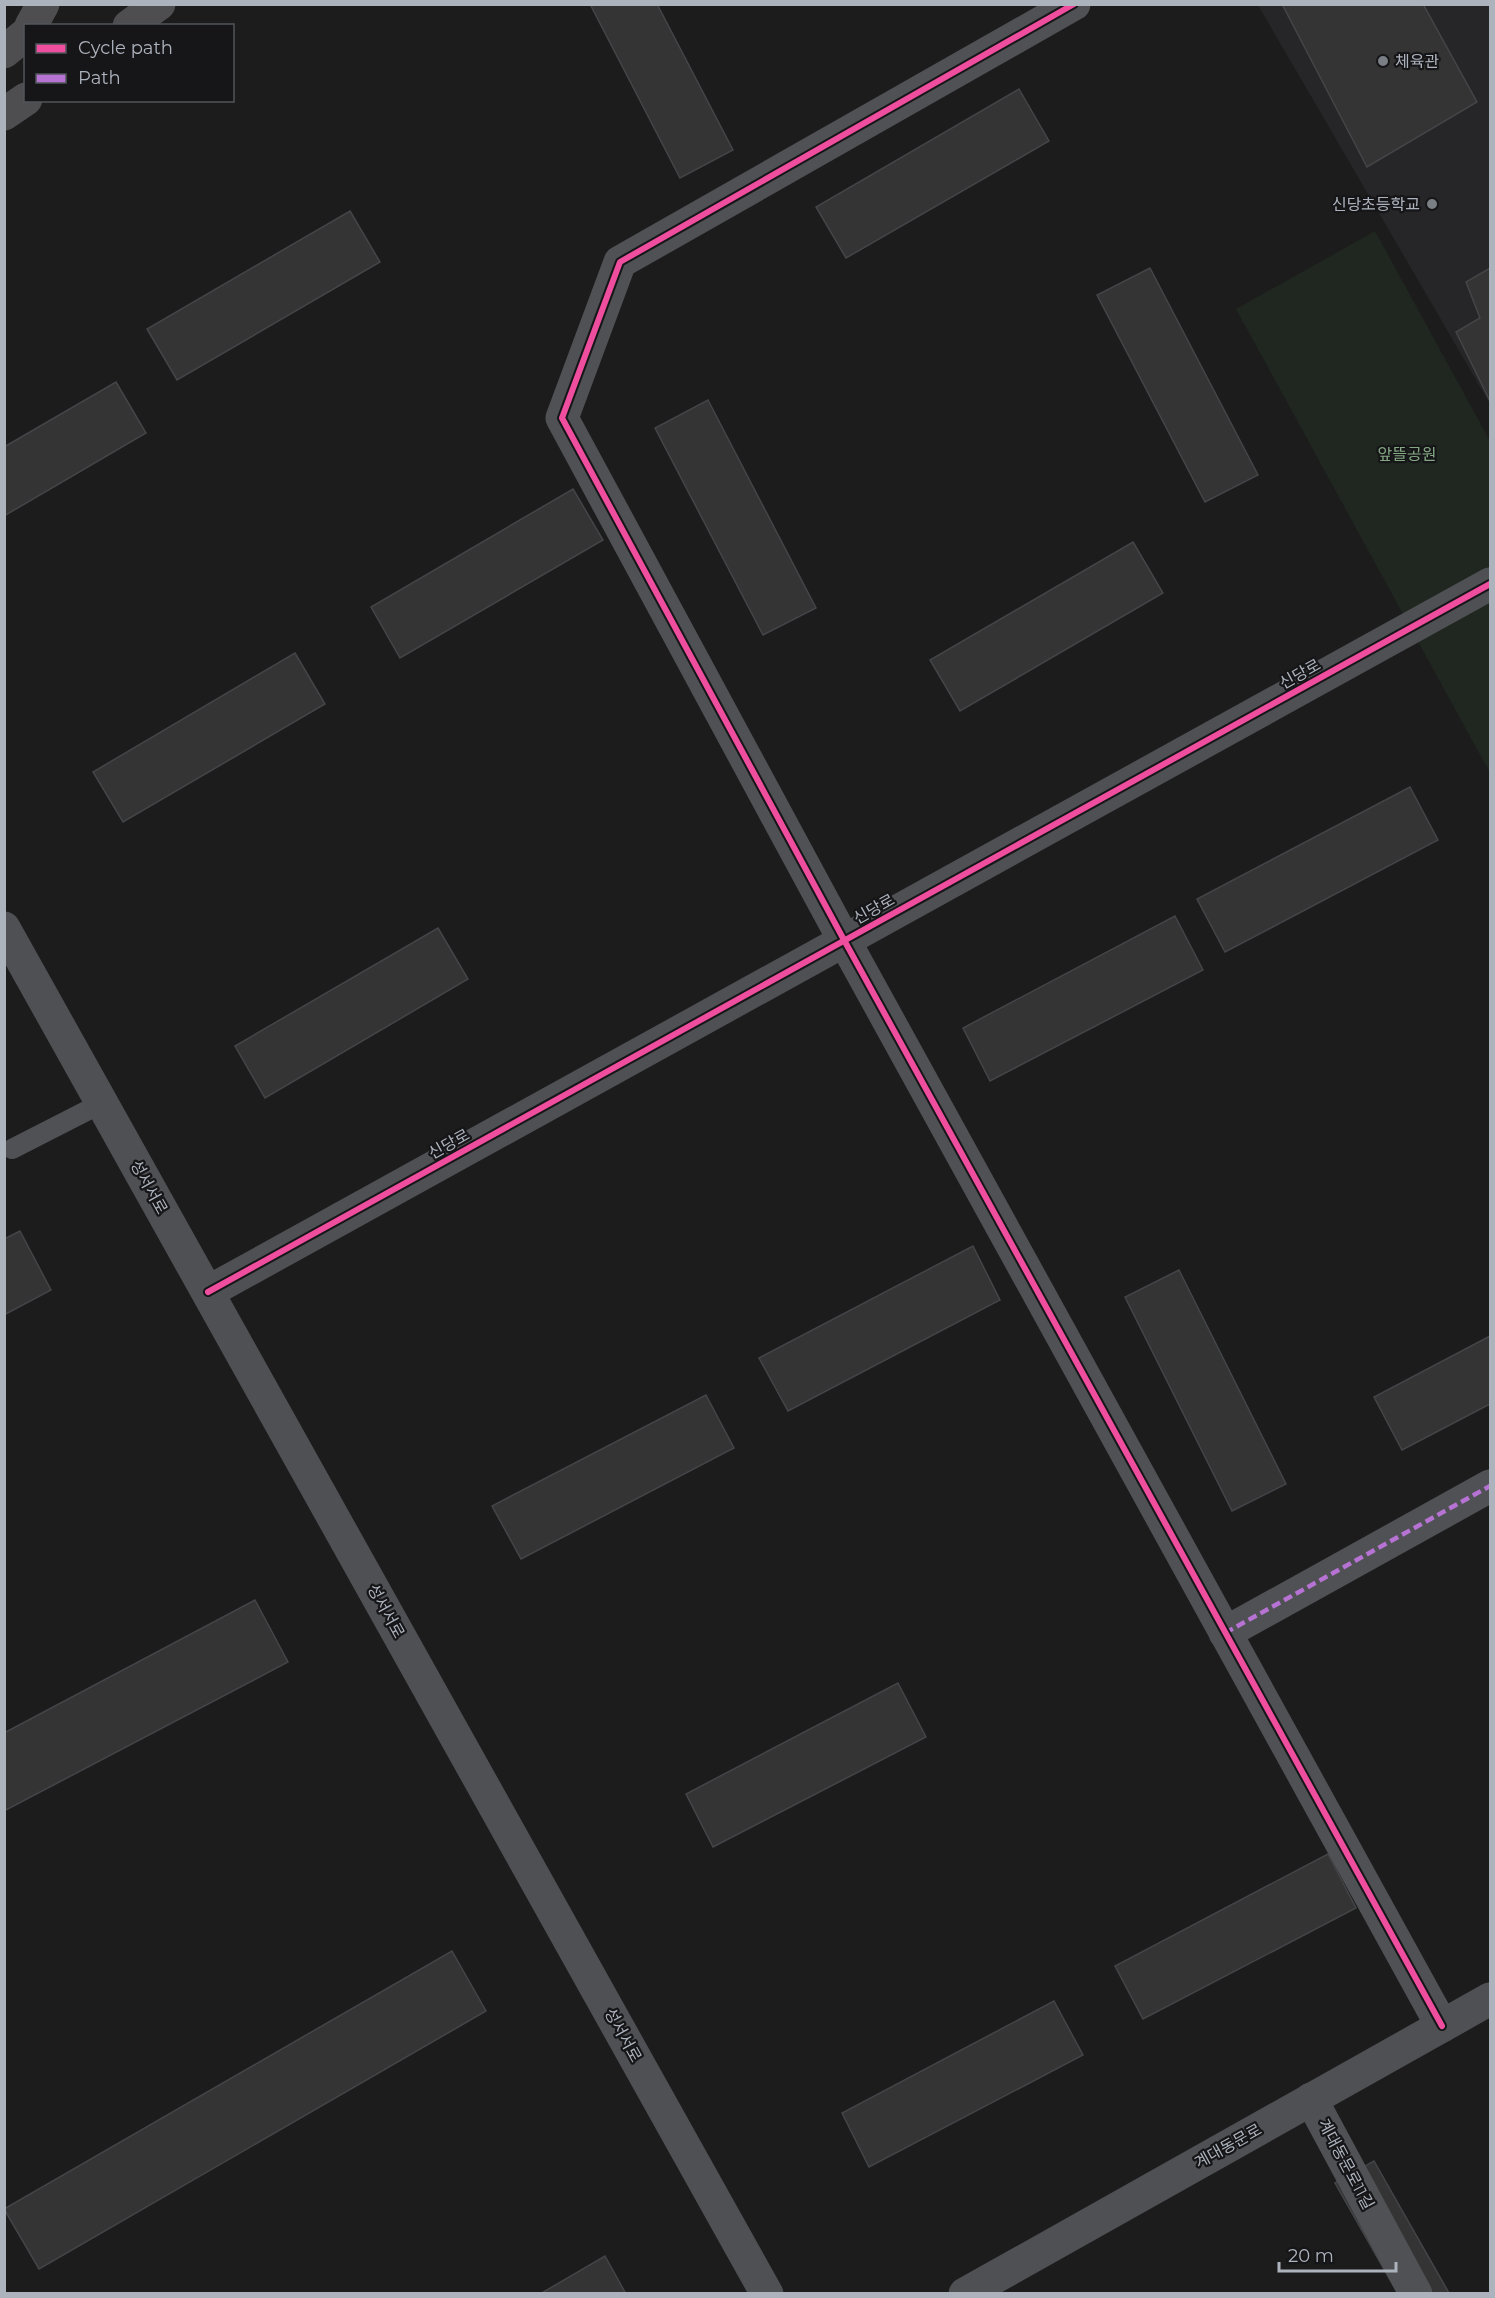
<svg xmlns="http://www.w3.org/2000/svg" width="1495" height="2298" font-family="Montserrat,'Noto Sans KR',sans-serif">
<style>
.built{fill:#262628}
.green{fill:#1f2720}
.building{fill:#343434;stroke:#444548;stroke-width:1.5}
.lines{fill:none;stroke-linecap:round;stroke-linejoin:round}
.lane{stroke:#505155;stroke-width:20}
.street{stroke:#505155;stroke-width:33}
.secondary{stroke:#4f5054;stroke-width:33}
.primary{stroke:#4e4e51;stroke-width:33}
.quiet{stroke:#b673d3;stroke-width:4.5;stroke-dasharray:9 4.5;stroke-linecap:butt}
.cycleway-casing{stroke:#161618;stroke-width:10}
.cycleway{stroke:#ef4d9e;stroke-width:6}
.poi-dot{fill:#7a7e85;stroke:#161618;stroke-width:2}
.labels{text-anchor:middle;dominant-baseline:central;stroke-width:4.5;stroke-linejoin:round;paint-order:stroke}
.poi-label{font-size:16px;fill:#adb3bd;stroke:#161618;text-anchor:start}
.park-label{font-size:16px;fill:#85a884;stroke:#161618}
.street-label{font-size:16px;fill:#adb3bd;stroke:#161618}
</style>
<rect width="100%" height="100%" fill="#1c1c1c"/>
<!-- built -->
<path class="built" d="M 1258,5 L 1490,5 L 1490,404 Z"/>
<!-- green -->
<path class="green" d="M 1375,231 L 1490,441 L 1490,773 L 1236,309 Z"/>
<!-- building -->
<path class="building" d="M 590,4 L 657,4 L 733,150 L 680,178 Z
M 1282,4 L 1423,4 L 1477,102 L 1367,167 Z
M 1019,89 L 1049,141 L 846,258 L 816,207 Z
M 350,211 L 380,262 L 177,380 L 147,329 Z
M 1150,268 L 1258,475 L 1205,502 L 1097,295 Z
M 1490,268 L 1490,401 L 1456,332 L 1480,318 L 1466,282 Z
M 116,382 L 146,433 L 4,516 L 4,447 Z
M 708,400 L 816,608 L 763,635 L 655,428 Z
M 573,489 L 603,540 L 400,658 L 371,607 Z
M 1133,542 L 1163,593 L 960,711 L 930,660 Z
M 295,653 L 325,704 L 123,822 L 93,772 Z
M 1410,787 L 1438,840 L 1225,952 L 1197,899 Z
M 1175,916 L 1203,970 L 990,1081 L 963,1028 Z
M 438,928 L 468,979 L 265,1098 L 235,1046 Z
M 20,1231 L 51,1290 L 4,1315 L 4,1239 Z
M 973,1246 L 1000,1300 L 788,1411 L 759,1358 Z
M 1179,1270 L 1286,1484 L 1232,1511 L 1125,1297 Z
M 1490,1336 L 1490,1404 L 1402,1450 L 1374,1397 Z
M 706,1395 L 734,1448 L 521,1559 L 492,1506 Z
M 255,1600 L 288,1662 L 4,1811 L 4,1733 Z
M 898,1683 L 926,1737 L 713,1847 L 686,1794 Z
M 1328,1854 L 1356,1908 L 1143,2019 L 1115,1966 Z
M 452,1951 L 486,2011 L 39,2269 L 4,2209 Z
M 1054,2001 L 1083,2055 L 869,2167 L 842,2113 Z
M 1374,2161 L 1449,2293 L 1450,2294 L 1398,2294 L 1335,2183 Z
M 605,2256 L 626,2294 L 540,2294 Z"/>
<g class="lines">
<!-- lane -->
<path class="lane" d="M 12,1149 L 102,1103"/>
<!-- street -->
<path class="street" d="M 1074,4 L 620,262 L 562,418 L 844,940 L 1442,2026
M 1225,1633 L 1490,1486
M 1311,2099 L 1416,2294"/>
<!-- secondary -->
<path class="secondary" d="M 4,928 L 767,2294
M 208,1292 L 1490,584
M 965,2294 L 1490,1999"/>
<!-- primary -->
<path class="primary" d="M 31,26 L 43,4
M 129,26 L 159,4
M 4,52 L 26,34
M 4,114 L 26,99"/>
<!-- quiet -->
<path class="quiet" d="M 1225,1633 L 1490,1486"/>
<!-- cycleway casing -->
<g class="cycleway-casing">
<path id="cycleway" d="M 1074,4 L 620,262 L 562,418 L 844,940 L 1442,2026
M 208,1292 L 1490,584"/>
</g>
<!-- cycleway -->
<use href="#cycleway" class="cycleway"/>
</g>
<!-- markers -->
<g class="poi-dot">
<circle cx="1383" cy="61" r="6"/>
<circle cx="1432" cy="204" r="6"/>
</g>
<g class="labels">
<!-- poi labels -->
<g class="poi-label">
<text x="1395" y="61">체육관</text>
<text x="1420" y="204" text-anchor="end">신당초등학교</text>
</g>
<!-- park labels -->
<g class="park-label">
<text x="1407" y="454">앞뜰공원</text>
</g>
<!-- street labels -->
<g class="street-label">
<text transform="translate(1300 674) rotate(-29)">신당로</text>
<text transform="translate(874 909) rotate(-29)">신당로</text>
<text transform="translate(449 1144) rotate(-29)">신당로</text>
<text transform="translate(149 1187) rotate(61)">성서서로</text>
<text transform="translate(386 1611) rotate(61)">성서서로</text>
<text transform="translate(623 2035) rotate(61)">성서서로</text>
<text transform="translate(1228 2146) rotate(-29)">계대동문로</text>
<text transform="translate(1346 2164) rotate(62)">계대동문로11길</text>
</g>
</g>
<!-- border -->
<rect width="1495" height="2298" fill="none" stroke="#adb3bd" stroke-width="12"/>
<!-- legend -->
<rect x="24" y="24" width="210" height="78" fill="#161618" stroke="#52555a" stroke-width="1.5"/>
<rect x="36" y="44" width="30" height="9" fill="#ef4d9e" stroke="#52555a" stroke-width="1.5"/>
<text x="78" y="54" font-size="18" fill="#adb3bd">Cycle path</text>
<rect x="36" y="74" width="30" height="9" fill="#b673d3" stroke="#52555a" stroke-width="1.5"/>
<text x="78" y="84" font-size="18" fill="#adb3bd">Path</text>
<!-- scale -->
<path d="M1279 2262v9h117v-9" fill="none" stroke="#adb3bd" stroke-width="3"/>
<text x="1288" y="2262" font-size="18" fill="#adb3bd" stroke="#161618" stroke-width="4.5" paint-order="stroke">20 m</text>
</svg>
